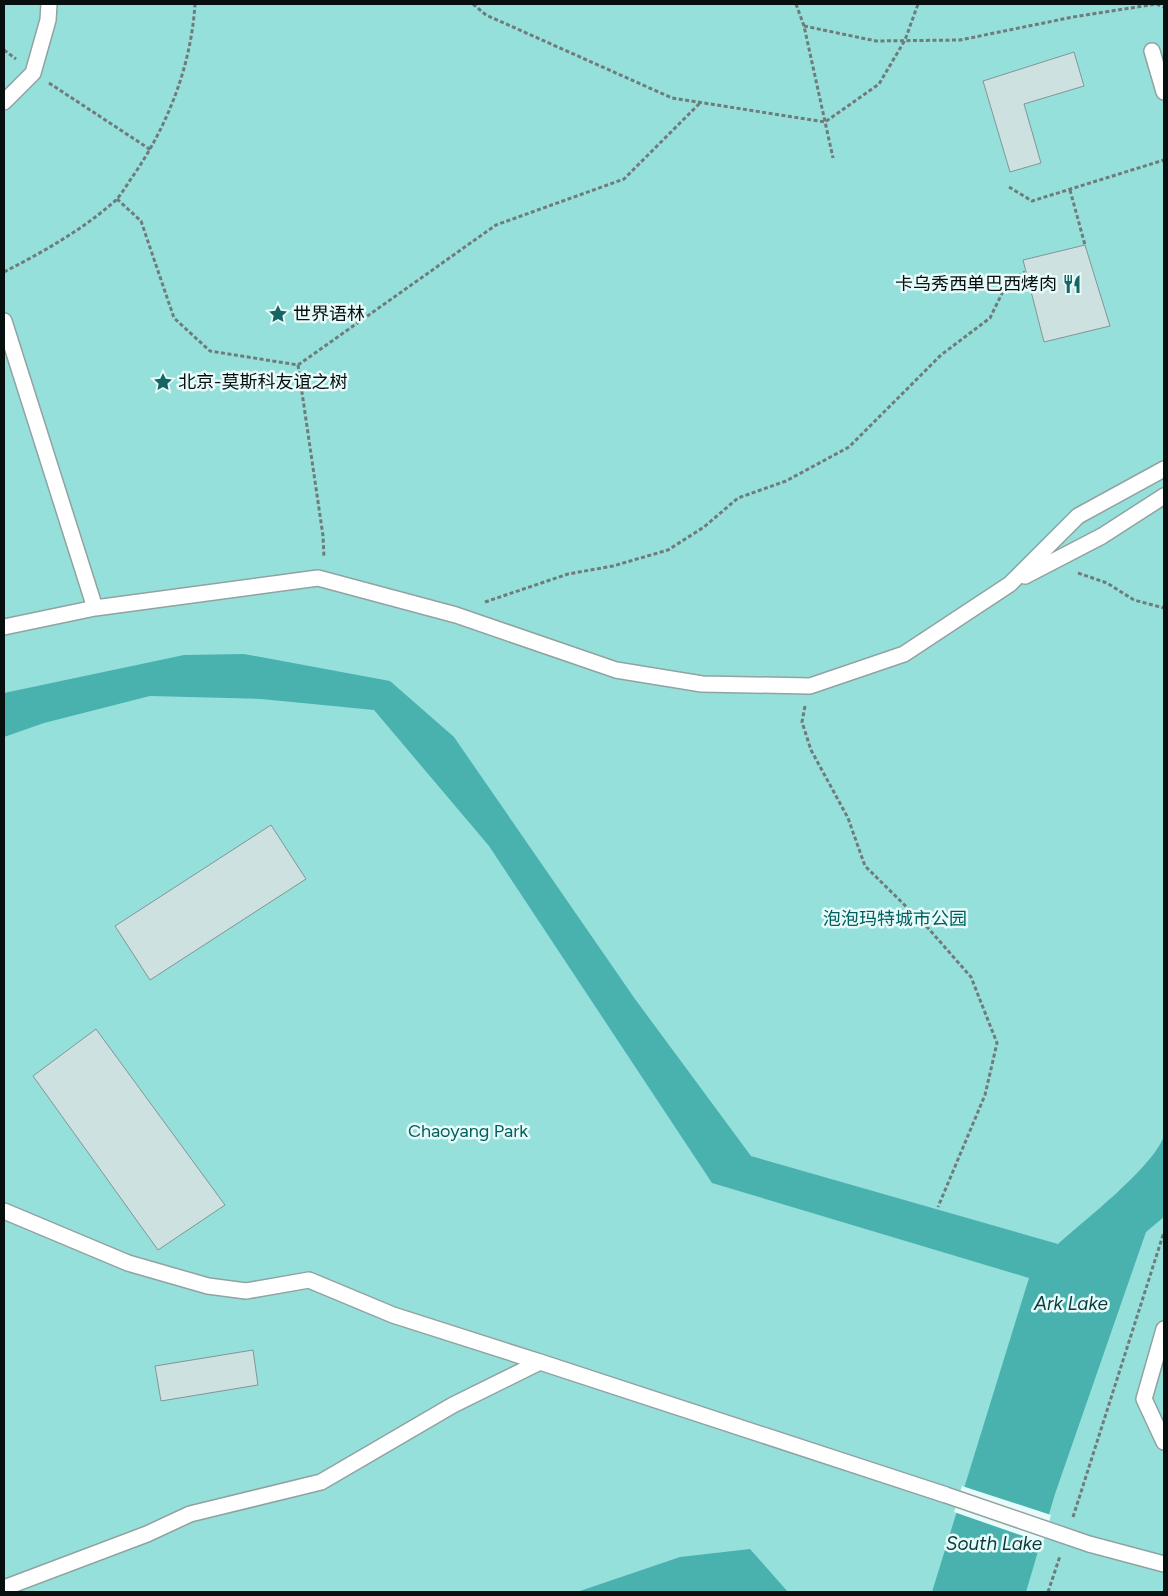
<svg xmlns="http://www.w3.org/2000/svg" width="1168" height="1596" font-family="Figtree,'Noto Sans SC',sans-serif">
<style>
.green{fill:#96e0dc}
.water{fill:#4ab2ae}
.pier{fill:#e7fbfa}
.building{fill:#cde1e0;stroke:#829594}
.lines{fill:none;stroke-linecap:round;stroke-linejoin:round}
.service-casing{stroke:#90a3a1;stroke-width:18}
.path{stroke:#6f7c7b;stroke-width:3;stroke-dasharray:4 2.5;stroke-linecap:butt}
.service{stroke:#fff;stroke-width:15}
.service-bridge-casing{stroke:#90a3a1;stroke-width:18;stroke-linecap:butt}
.service-bridge{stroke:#fff;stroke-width:15}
.labels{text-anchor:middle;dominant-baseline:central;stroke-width:5;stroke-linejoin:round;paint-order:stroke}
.poi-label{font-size:18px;fill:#080f0f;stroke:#e7fbfa;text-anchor:start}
.park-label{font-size:18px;fill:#015f5d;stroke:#e7fbfa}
.water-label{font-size:19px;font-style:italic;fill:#0a3b3a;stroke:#e7fbfa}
</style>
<rect width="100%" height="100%" fill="#e7fbfa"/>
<!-- green -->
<path class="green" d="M 4,4 L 1164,4 L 1164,1592 L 4,1592 Z"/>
<!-- water -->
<path class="water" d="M 244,654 L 390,681 L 454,737 L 635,999 L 751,1156 L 1058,1244 C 1085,1220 1153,1167 1164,1136 L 1164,1217 L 1146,1232 L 1055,1494 L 1026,1592 L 932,1592 L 1029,1278 L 712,1183 L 489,846 L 374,710 L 261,699 L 150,696 L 44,723 L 4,737 L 4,693 L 184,655 Z
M 750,1549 L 788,1592 L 577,1592 L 680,1557 Z"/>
<!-- pier -->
<path class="pier" d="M 962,1486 L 1051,1515 L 1043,1543 L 954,1512 Z"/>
<!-- building -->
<path class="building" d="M 1074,52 L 1084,86 L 1024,104 L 1041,163 L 1010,172 L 983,81 Z
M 1085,245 L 1110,326 L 1044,342 L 1023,260 Z
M 271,825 L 306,879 L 150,980 L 115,926 Z
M 96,1029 L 225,1205 L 158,1250 L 33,1076 Z
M 253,1350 L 258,1385 L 161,1401 L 155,1366 Z"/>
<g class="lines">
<!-- service casing -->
<g class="service-casing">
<path id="service" d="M 1152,51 L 1164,92
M 4,102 L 33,73 L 48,20 L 49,4
M 4,321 L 95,608
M 1025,576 L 1102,536 L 1164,496
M 4,627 L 95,608 L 318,578 L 456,615 L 616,670 L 702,684 L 810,686 L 904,654 L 1010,584 L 1078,516 L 1164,469
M 4,1211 L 128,1263 L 208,1286 L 246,1291 L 309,1280 L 393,1315 L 540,1362
M 1164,1329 L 1144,1399 L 1164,1442
M 1089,1544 L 1164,1564
M 4,1588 L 147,1534 L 190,1514 L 321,1482 L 453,1405 L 540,1362 L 946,1495"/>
</g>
<!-- path -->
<path class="path" d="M 473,4 L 486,15 L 672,98 L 825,122 L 879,84 L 905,40 L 918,4
M 796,4 L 804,26 L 833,158
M 804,26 L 876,41 L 960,40 L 1073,17 L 1156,4 L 1164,7
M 4,50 L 16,59
M 49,83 L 151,150
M 1009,187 L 1032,201 L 1164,160
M 1070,190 L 1085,245
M 117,199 L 141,221 L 174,318 L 210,351 L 298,365 L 496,225 L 624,179 L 700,103
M 4,272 C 43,252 82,230 115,201 C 122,194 127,184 133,176 C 168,125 191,66 195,4
M 298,365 L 323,536 L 324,558
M 1078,573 L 1107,583 L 1134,600 L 1164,608
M 485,602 L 568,574 L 613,566 L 668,550 L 704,527 L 738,498 L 786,481 L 849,447 L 941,355 L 990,318 L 1007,283 L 1025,272
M 805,706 L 802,722 L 811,750 L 848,818 L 865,866 L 928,928 L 971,977 L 997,1043 L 985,1095 L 938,1207
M 1073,1517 L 1164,1232
M 1048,1592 L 1060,1556"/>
<!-- service -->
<use href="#service" class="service"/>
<!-- service-bridge casing -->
<g class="service-bridge-casing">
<path id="service-bridge" d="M 946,1495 L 1089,1544"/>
</g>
<!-- service-bridge -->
<use href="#service-bridge" class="service-bridge"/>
</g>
<!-- icons -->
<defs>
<g id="restaurant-bare" transform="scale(1.5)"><path d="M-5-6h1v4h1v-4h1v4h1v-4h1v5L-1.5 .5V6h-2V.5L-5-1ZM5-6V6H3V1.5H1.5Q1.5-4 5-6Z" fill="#166562" stroke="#e7fbfa" stroke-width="2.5" paint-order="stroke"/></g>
<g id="sight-bare" transform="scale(1.5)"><path d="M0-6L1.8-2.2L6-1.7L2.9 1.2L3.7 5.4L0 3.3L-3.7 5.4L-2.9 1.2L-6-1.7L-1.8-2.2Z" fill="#166562" stroke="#e7fbfa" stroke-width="2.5" paint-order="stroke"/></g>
</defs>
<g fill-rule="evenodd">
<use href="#restaurant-bare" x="1072" y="284"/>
<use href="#sight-bare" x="278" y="314"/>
<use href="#sight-bare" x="163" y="382"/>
</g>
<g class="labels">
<!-- poi labels -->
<g class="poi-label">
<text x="1057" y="284" text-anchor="end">卡乌秀西单巴西烤肉</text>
<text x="293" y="314">世界语林</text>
<text x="178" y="382">北京-莫斯科友谊之树</text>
</g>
<!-- park labels -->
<g class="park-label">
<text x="895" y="919">泡泡玛特城市公园</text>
<text x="468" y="1131">Chaoyang Park</text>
</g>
<!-- water labels -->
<g class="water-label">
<text x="1071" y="1303">Ark Lake</text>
<text x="994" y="1543">South Lake</text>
</g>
</g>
<!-- border -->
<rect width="1168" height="1596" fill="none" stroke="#080f0f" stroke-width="10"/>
</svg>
